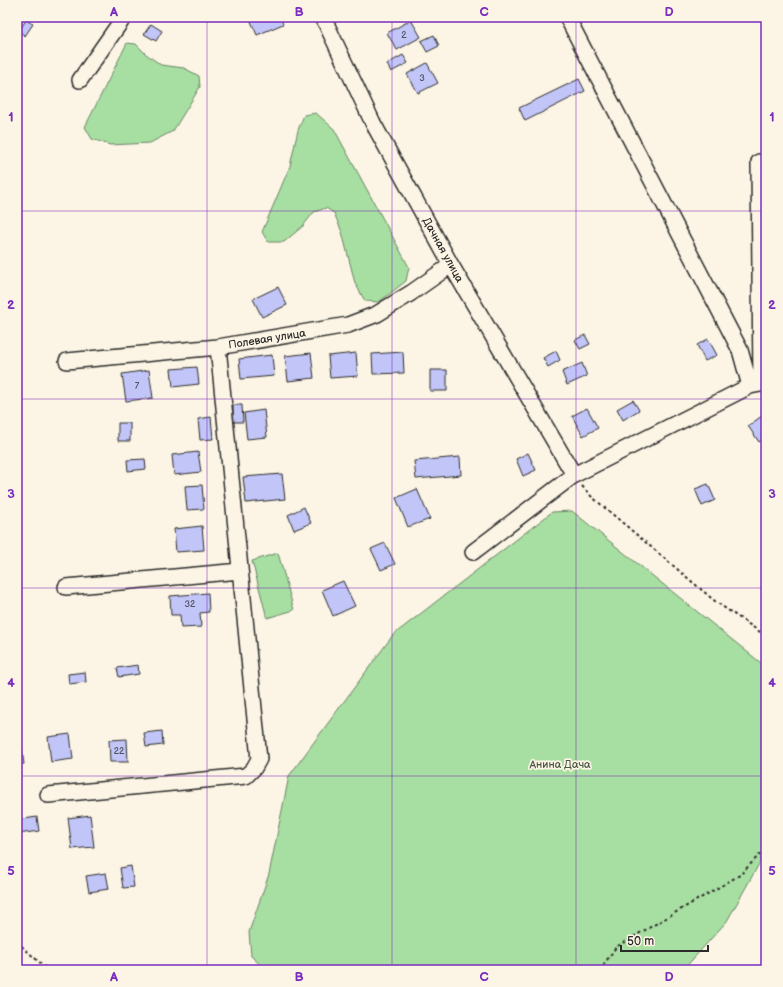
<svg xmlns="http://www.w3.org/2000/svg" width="783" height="987" font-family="'Balsamiq Sans',sans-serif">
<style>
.green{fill:#a7dea1;stroke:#698466}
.building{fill:#c1c5f7;stroke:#2b2b2b}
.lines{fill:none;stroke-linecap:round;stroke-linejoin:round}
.minor-casing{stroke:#2b2b2b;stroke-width:18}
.path{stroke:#2b2b2b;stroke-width:2;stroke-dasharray:3 3;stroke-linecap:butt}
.minor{stroke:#fcf5e5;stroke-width:15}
.grid{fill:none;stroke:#7b2cbf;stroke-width:1;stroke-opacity:0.55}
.labels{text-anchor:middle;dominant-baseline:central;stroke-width:3.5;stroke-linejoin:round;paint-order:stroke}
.number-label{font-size:9px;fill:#50525e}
.street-label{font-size:11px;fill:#2b2b2b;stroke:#fcf5e5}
.park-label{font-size:11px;fill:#4a5848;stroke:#fcf5e5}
.neatline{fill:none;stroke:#7b2cbf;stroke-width:1.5}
.grid-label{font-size:13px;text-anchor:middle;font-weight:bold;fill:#7b2cbf}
</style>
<rect width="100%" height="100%" fill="#fcf5e5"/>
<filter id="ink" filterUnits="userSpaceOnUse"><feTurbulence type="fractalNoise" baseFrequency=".025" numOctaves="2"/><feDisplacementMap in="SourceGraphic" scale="8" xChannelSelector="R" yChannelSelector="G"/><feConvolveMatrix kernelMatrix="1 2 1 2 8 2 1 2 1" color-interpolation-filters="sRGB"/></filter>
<g filter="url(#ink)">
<!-- green -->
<path class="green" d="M 127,43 L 136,44 L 146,54 L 161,65 L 184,68 L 199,76 L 200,87 L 173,131 L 150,143 L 110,145 L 92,139 L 85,127 Z
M 316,113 L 334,129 L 409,267 L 406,281 L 379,302 L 365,301 L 355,283 L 342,232 L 334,213 L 326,208 L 314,212 L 303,226 L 284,242 L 268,242 L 262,232 L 290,166 L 298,130 L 304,115 Z
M 572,511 L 766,667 L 766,838 L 759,864 L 727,921 L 683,970 L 266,970 L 251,956 L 249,932 L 269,874 L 289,776 L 393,635 L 552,512 Z
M 278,553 L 294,610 L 267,618 L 252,561 Z"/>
<!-- building -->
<path class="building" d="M 249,17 L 280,17 L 283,24 L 257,35 Z
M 26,20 L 33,24 L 25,36 L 19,31 Z
M 411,20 L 421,37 L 397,50 L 387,33 Z
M 151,24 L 162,31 L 156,41 L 144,34 Z
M 434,35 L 439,46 L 427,52 L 421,41 Z
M 403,55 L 408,63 L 391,72 L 387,64 Z
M 427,63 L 438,83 L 418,93 L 407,74 Z
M 579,79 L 585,91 L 525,121 L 519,108 Z
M 278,287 L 287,305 L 262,317 L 253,299 Z
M 585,335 L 590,344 L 580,349 L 575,340 Z
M 708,339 L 717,355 L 705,361 L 697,345 Z
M 556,351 L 560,360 L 548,367 L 543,358 Z
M 403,352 L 404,373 L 373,374 L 372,354 Z
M 311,353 L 314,378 L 288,381 L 285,356 Z
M 356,353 L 358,376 L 330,378 L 328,356 Z
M 272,355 L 274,376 L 241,379 L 239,359 Z
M 582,363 L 587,376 L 567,385 L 562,372 Z
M 197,367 L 199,384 L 173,387 L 171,369 Z
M 149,370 L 153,398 L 126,401 L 122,374 Z
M 430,370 L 447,370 L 447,391 L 430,391 Z
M 633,400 L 639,410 L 623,420 L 617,409 Z
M 233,405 L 242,405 L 243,422 L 233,422 Z
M 587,408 L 598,428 L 583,436 L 572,416 Z
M 264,410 L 267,437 L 247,439 L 244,413 Z
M 766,413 L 766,437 L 759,442 L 748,426 Z
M 211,417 L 213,439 L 200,440 L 198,419 Z
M 118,423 L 130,423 L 130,441 L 118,441 Z
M 198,452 L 201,472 L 174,475 L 172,455 Z
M 528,453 L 536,470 L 523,476 L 516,459 Z
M 460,457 L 461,475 L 416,479 L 414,461 Z
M 145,459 L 146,469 L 128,471 L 127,460 Z
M 282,474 L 285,499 L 246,503 L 243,477 Z
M 708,484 L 715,500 L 702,506 L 695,489 Z
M 202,485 L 204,509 L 187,510 L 185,486 Z
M 417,489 L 430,519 L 408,527 L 396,498 Z
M 304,507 L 311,523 L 294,530 L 288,515 Z
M 202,526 L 204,550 L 176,552 L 174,529 Z
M 385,543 L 395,564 L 381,570 L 371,549 Z
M 343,581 L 355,606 L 333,616 L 322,590 Z
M 208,593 L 209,612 L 200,613 L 201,627 L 181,628 L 180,615 L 171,615 L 170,596 Z
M 138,665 L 139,674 L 119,677 L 117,668 Z
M 85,672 L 86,682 L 69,684 L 68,674 Z
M 17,728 L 19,728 L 24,764 L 17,765 Z
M 162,731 L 163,745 L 146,747 L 144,733 Z
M 70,734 L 73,759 L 51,762 L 48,737 Z
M 127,739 L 128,762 L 110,762 L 109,740 Z
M 90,815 L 94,847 L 72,849 L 68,818 Z
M 37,817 L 39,831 L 18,834 L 17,820 Z
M 131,866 L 134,887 L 123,888 L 120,868 Z
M 106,873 L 109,889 L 89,892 L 86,876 Z"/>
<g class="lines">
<!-- minor casing -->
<g class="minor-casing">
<path id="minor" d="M 323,17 L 373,123 L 451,265 L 574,475
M 567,17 L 740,350 L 750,386
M 80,80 L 124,17
M 759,162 L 761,384
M 67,361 L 218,347 L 348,325 L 377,314 L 411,293 L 451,265
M 473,552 L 574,475 L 750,386 L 766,383
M 66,587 L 240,571
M 48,795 L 246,776 L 254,768 L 259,759 L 218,347"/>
</g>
<!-- path -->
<path class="path" d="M 582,486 L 591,496 L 716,602 L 766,636
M 17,942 L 48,970
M 600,970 L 616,947 L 740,875 L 766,848"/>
<!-- minor -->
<use href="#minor" class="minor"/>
</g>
</g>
<!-- grid -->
<path class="grid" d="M 207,17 L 207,970M 392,17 L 392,970M 576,17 L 576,970M 17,211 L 766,211M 17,399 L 766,399M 17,588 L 766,588M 17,776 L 766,776"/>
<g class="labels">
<!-- number labels -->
<g class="number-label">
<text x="404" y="35">2</text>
<text x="422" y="78">3</text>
<text x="137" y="386">7</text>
<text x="190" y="604">32</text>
<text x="119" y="751">22</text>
</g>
<!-- street labels -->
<g class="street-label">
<text transform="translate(443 250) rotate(61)">Дачная улица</text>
<text transform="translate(267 339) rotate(-9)">Полевая улица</text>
</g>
<!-- park labels -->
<g class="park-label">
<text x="560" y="764">Анина Дача</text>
</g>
</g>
<!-- margin -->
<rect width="783" height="987" fill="none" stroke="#fcf5e5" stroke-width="44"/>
<!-- scale -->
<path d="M621 945v6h87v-6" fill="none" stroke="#2b2b2b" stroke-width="2"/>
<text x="627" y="945" font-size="12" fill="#2b2b2b" stroke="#fcf5e5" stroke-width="3" paint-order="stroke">50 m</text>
<rect x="22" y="22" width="739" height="943" class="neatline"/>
<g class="grid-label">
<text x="114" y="16">A</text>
<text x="299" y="16">B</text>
<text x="484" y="16">C</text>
<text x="669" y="16">D</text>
<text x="11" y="121">1</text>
<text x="772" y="121">1</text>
<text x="11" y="309">2</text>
<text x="772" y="309">2</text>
<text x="11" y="498">3</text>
<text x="772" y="498">3</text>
<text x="11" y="687">4</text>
<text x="772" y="687">4</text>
<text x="11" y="875">5</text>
<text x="772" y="875">5</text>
<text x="114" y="981">A</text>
<text x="299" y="981">B</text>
<text x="484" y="981">C</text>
<text x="669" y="981">D</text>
</g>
</svg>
